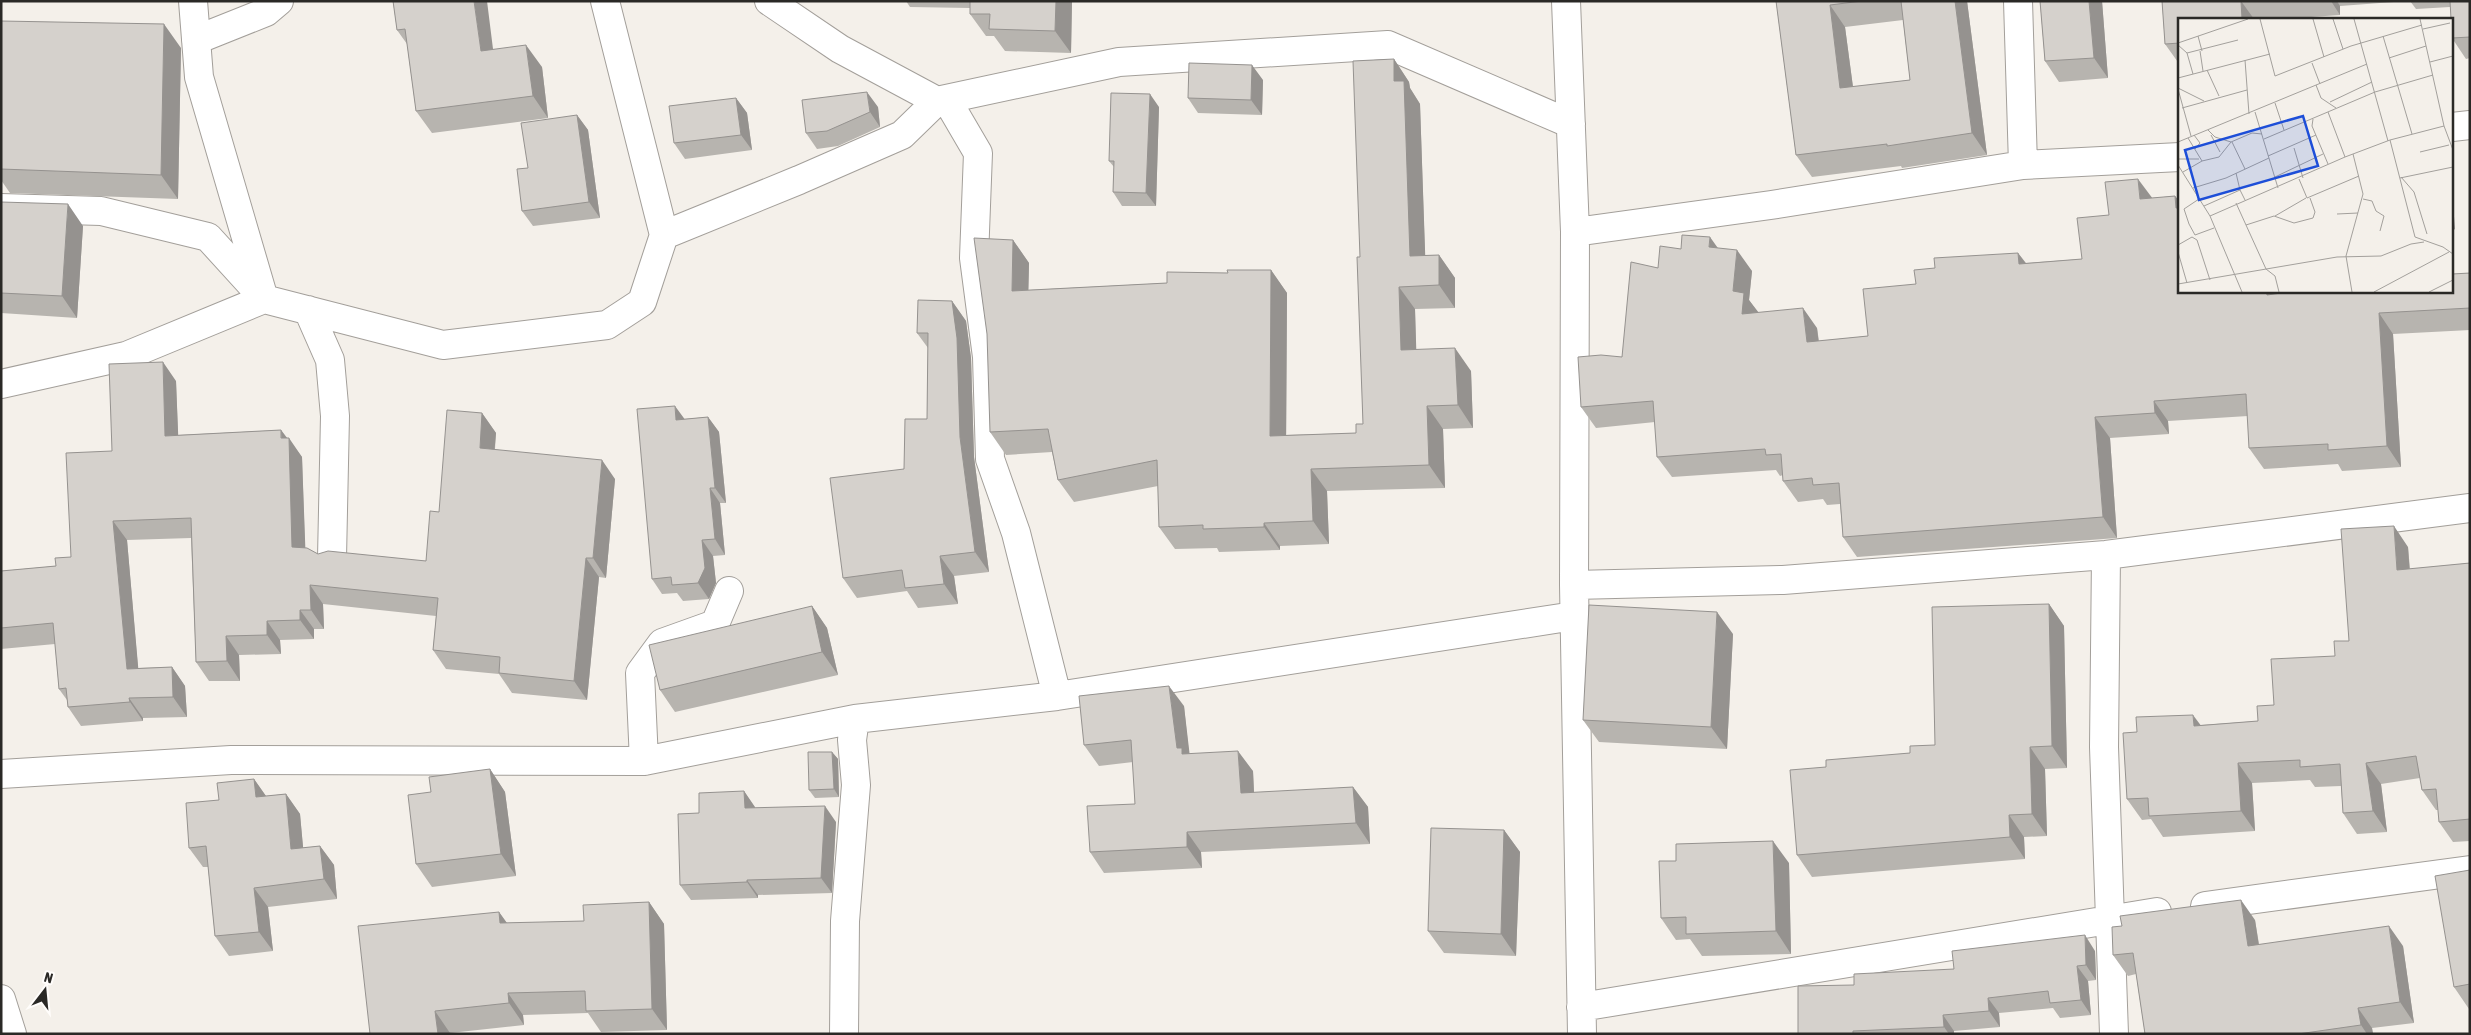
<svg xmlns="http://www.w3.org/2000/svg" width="2471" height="1035" font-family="'Asap Condensed',sans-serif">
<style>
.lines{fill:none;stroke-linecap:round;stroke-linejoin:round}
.minor-casing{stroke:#a39f9a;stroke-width:30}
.minor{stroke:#fff;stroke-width:28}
.wall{fill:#b7b4af;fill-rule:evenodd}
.shaded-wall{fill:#95928f}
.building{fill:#d5d1cc;stroke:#95928f}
.inset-road{fill:none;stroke:#a3a09c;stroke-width:1}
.view{fill:#1d4ed8;fill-opacity:0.15;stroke:#1d4ed8;stroke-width:2.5}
.inset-edge{fill:none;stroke:#2a2926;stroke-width:2.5}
</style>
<rect width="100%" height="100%" fill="#f4f0ea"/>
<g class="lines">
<!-- minor casing -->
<g class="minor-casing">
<path id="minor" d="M 193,1 L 199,77 L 264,299
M 605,1 L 664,235
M 769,1 L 840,49 L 937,101 L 1119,62 L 1388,45 L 1571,124
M 1566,1 L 1575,232 L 1574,585 L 1582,1034
M 2018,1 L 2023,165
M 196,40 L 266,12 L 279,1
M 947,100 L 978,153 L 974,258 L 987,357 L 990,459 L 1016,533 L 1057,696
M 2452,127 L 2470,125
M 1,208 L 101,211 L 208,237 L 259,293
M 1575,232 L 1771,205 L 2023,165 L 2180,157
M 308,310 L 330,360 L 335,416 L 332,558
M 1,384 L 126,356 L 264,299 L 443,345 L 607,325 L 642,302 L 664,235 L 799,180 L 902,135 L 937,101
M 2106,555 L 2104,747 L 2114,1034
M 1574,585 L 1783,580 L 2106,555 L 2470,508
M 644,761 L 640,673 L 662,643 L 715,624 L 729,591
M 1,774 L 231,760 L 644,761 L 855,719 L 1057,696 L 1574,616
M 2205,906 L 2470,870
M 1,999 L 12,1034
M 1581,1007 L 2157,912
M 844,1034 L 845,921 L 856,785 L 852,740 L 855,719"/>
</g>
<!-- minor -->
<use href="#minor" class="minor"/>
</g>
<!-- wall -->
<path class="wall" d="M 393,1 L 493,49 L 542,67 L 548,118 L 432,133 L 416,111 L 407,44 L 397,30 Z
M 906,1 L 1072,1 L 1071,53 L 1005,51 L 994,36 L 986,36 L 970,14 L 970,8 L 910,7 Z
M 1776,1 L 1967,1 L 1987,155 L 1902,168 L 1901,166 L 1812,177 L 1796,155 ZM 1903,20 L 1910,80 L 1853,87 L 1845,27 Z
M 2040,1 L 2102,1 L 2108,78 L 2059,82 L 2045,61 Z
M 2162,1 L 2407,1 L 2340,6 L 2340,15 L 2282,19 L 2180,19 L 2180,65 L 2165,44 Z
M 2410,1 L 2470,1 L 2470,58 L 2466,59 L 2452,38 L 2452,19 L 2450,7 L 2416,9 Z
M 1,21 L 181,48 L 178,199 L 10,193 L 1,180 Z
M 1394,59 L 1409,82 L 1410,88 L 1420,104 L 1425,255 L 1439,255 L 1455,278 L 1455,308 L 1415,309 L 1416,350 L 1471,371 L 1473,428 L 1443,429 L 1445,488 L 1327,491 L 1329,544 L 1280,546 L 1280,550 L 1219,552 L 1217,548 L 1175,549 L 1159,527 L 1158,486 L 1074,502 L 1058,480 L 1052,452 L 1006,455 L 990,432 L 1013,240 L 1029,263 L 1028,290 L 1167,283 L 1228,273 L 1271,270 L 1287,293 L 1286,435 L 1356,433 L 1363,424 L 1360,257 Z
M 1263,80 L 1262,115 L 1198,113 L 1188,98 Z
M 736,98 L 747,113 L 752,150 L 685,159 L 674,143 Z
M 878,107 L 880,127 L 838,146 L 817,149 L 806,133 Z
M 1159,107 L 1156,206 L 1122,206 L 1113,192 L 1114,167 L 1109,161 Z
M 577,115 L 588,130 L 600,218 L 533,226 L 522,211 L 528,168 Z
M 2175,196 L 2180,202 L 2180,291 L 2279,293 L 2470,273 L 2470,330 L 2393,334 L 2401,467 L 2342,471 L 2338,464 L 2264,469 L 2249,448 L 2248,416 L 2168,421 L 2169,434 L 2110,438 L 2117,538 L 1857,557 L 1843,537 L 1840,504 L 1827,505 L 1823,499 L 1798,502 L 1783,481 L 1783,475 L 1780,476 L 1776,470 L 1672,477 L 1657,457 L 1655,422 L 1596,428 L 1581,407 L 1622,357 L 1658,268 L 1718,248 L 1752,271 L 1749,300 L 1758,313 L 1817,328 L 1819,341 L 1868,336 L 1916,284 L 1935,268 L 2018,253 L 2026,263 L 2082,259 L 2109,215 L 2152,198 Z
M 1,202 L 83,226 L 77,318 L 1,313 Z
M 952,301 L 966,321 L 971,358 L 974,457 L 989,572 L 954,576 L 958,604 L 918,608 L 907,591 L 857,598 L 843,578 L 904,469 L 927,419 L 928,348 L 917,333 Z
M 176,381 L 178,435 L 281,430 L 302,457 L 305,548 L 318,554 L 426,561 L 439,512 L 482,413 L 496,433 L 495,449 L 615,479 L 606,578 L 599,577 L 587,700 L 512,693 L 499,674 L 446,669 L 433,650 L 436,616 L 323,604 L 324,629 L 314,629 L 314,639 L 280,640 L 281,654 L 239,655 L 240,681 L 209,681 L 196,662 L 191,538 L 127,540 L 138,668 L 172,667 L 185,686 L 187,717 L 143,718 L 143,721 L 81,726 L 68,707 L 67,700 L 59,689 L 55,644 L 1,649 L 1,571 L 56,566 L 71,557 L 112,451 Z
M 708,417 L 719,432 L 726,503 L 720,503 L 725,555 L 713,556 L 716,583 L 709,599 L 683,601 L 677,593 L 662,594 L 652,579 L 684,419 Z
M 2408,547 L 2410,569 L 2470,563 L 2470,841 L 2453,842 L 2439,822 L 2438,810 L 2436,810 L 2422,790 L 2420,778 L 2381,784 L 2387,832 L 2357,834 L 2343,813 L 2341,786 L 2315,787 L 2310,780 L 2252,783 L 2255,831 L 2163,837 L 2151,819 L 2142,820 L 2127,799 L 2201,725 L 2258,721 L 2274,705 L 2335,656 L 2349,641 Z
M 2049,604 L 2064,626 L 2067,768 L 2045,769 L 2047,836 L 2024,837 L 2025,859 L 1812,877 L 1797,855 L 1826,767 L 1910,753 L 1935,745 Z
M 812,606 L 827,628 L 838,675 L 675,712 L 660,690 Z
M 1733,634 L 1727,749 L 1599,742 L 1583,720 Z
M 1184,706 L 1189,754 L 1253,771 L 1254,793 L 1353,787 L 1368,807 L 1370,844 L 1201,852 L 1202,868 L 1104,873 L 1090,852 L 1135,804 L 1133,762 L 1099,766 L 1084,745 Z
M 832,752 L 838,759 L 839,797 L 815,798 L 809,790 Z
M 490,769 L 505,792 L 516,876 L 432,887 L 416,864 L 431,792 Z
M 254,779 L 266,796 L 286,794 L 300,814 L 303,848 L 320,846 L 334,865 L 337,899 L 268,907 L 273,951 L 229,956 L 215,936 L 208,867 L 203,867 L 189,848 L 219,800 Z
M 744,791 L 755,808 L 836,822 L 832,893 L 758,895 L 758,898 L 691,900 L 680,885 L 699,813 Z
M 1504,830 L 1520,852 L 1516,956 L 1444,953 L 1428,931 Z
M 1789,863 L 1791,954 L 1702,956 L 1690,939 L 1676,940 L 1661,918 Z
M 2470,870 L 2470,1009 L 2469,1009 L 2454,987 Z
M 649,902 L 664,924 L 667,1030 L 601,1032 L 588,1013 L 523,1015 L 524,1025 L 450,1033 L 450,1034 L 370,1034 L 499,912 L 507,923 L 584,921 Z
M 2255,920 L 2259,944 L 2403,946 L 2414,1023 L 2372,1028 L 2373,1034 L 2145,1034 L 2136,974 L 2128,976 L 2113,955 Z
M 2095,951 L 2096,980 L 2088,981 L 2091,1015 L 2060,1018 L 2053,1008 L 1999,1013 L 2000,1027 L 1954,1031 L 1954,1034 L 1798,1034 L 1854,985 L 1954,969 Z"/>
<!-- shaded-wall -->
<path class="shaded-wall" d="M 474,1 L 487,1 L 496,73 L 481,51 Z
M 1056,1 L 1072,1 L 1071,53 L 1055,31 Z
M 1955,1 L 1967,1 L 1987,155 L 1972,133 Z
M 2089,1 L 2102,1 L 2108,78 L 2094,58 Z
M 2241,1 L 2254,19 L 2242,19 Z
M 2331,1 L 2337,1 L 2340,6 L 2340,15 Z
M 1830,5 L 1845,27 L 1856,110 L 1840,88 Z
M 164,24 L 181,48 L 178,199 L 161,175 Z
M 526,45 L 542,67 L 548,118 L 533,96 Z
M 1394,59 L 1409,82 L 1410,88 L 1420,104 L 1426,278 L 1410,256 L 1394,81 Z
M 1252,65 L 1263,80 L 1262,115 L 1251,100 Z
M 867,92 L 878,107 L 880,127 L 870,112 Z
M 1150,94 L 1159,107 L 1156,206 L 1146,193 Z
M 736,98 L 747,113 L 752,150 L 741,135 Z
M 577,115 L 588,130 L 600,218 L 589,202 Z
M 2138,179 L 2153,199 L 2140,199 Z
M 2452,189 L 2455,230 L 2452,226 Z
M 2175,196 L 2180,202 L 2180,213 L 2176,208 Z
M 68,204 L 83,226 L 77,318 L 62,296 Z
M 1710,237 L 1725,258 L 1709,247 Z
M 1013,240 L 1029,263 L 1028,314 L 1012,291 Z
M 1737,250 L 1752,271 L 1749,300 L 1759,313 L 1742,314 L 1733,291 Z
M 2018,253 L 2033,273 L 2019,264 Z
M 1439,255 L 1455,278 L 1455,308 L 1439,285 Z
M 1271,270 L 1287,293 L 1286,458 L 1270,436 Z
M 1399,287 L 1415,309 L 1417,373 L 1401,350 Z
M 2266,291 L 2279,291 L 2281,316 L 2267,295 Z
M 952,301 L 966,321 L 971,358 L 974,457 L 989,572 L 975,552 L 960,437 Z
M 1803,308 L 1817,328 L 1821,363 L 1807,342 Z
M 2379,313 L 2393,334 L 2401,467 L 2387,446 Z
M 1455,348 L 1471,371 L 1473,428 L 1458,405 Z
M 163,362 L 176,381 L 179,455 L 165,436 Z
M 2154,401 L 2168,421 L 2169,434 L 2155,413 Z
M 675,406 L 686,421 L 676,420 Z
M 1427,406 L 1443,429 L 1445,488 L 1429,465 Z
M 482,413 L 496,433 L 493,467 L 480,448 Z
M 708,417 L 719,432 L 726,503 L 715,488 Z
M 2095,417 L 2110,438 L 2117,538 L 2103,517 Z
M 281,430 L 289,441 L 289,438 L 302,457 L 306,566 L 292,547 Z
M 602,460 L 615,479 L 606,578 L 593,558 Z
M 1311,469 L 1327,491 L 1329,544 L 1313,521 Z
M 710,488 L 720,503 L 725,555 L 715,539 Z
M 113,521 L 127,540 L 140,688 L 127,669 Z
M 1264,523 L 1280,546 L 1280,550 L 1264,527 Z
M 2394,526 L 2408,547 L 2411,591 L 2397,570 Z
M 702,540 L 713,556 L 716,583 L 709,599 L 698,583 Z
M 940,556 L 954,576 L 958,604 L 944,584 Z
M 586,558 L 599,577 L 587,700 L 574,681 Z
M 310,585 L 323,604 L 324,629 L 311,610 Z
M 2049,604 L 2064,626 L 2067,768 L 2052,746 Z
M 812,606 L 827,628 L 838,675 L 822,652 Z
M 300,610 L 314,629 L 314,639 L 300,620 Z
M 1717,612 L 1733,634 L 1727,749 L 1711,727 Z
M 267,621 L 280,640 L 281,654 L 267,635 Z
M 226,636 L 239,655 L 240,681 L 227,661 Z
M 172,667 L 185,686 L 187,717 L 173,697 Z
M 1169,686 L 1184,706 L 1191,766 L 1177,748 Z
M 129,698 L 143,718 L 143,721 L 130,702 Z
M 2193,715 L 2208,735 L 2194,726 Z
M 2030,747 L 2045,769 L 2047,836 L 2032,814 Z
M 1238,751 L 1253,771 L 1255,814 L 1241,793 Z
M 832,752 L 838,759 L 839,797 L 834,789 Z
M 2238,763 L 2252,783 L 2255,831 L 2241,811 Z
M 2366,763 L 2381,784 L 2387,832 L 2373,811 Z
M 490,769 L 505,792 L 516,876 L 501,854 Z
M 254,779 L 268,799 L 256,797 Z
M 1353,787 L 1368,807 L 1370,844 L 1356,823 Z
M 744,791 L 755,807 L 756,824 L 745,808 Z
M 286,794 L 300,814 L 305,868 L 291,849 Z
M 825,806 L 836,822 L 832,893 L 821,878 Z
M 2009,815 L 2024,837 L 2025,859 L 2010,837 Z
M 1504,830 L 1520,852 L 1516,956 L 1501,934 Z
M 1187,832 L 1201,852 L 1202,868 L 1187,847 Z
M 1773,841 L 1789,863 L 1791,954 L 1776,931 Z
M 320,846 L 334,865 L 337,899 L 324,879 Z
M 747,880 L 758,895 L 758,898 L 747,882 Z
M 254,888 L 268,907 L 273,951 L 259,932 Z
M 2241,900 L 2255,920 L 2262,966 L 2248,946 Z
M 649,902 L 664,924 L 667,1030 L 652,1009 Z
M 499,912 L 514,933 L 500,923 Z
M 2389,926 L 2403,946 L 2414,1023 L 2400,1002 Z
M 2085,935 L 2095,951 L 2096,980 L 2086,965 Z
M 2077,966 L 2088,981 L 2091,1015 L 2081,1000 Z
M 508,993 L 523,1015 L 524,1025 L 509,1003 Z
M 1988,998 L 1999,1013 L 2000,1027 L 1989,1011 Z
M 2358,1008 L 2372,1028 L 2373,1034 L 2367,1034 L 2361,1025 Z
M 435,1011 L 450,1033 L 450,1034 L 438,1034 Z
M 1943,1015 L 1954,1031 L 1954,1034 L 1949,1034 L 1944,1027 Z"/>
<!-- building -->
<path class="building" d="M 393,1 L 474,1 L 481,51 L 526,45 L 533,96 L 416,111 L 405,29 L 397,30 Z
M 970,1 L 1056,1 L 1055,31 L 989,29 L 990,14 L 970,14 Z
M 1776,1 L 1862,1 L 1830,5 L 1840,88 L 1910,80 L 1901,1 L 1955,1 L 1972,133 L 1887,146 L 1887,144 L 1796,155 Z
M 2040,1 L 2089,1 L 2094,58 L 2045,61 Z
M 2162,1 L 2241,1 L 2242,19 L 2180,19 L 2180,43 L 2165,44 Z
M 2450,1 L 2470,1 L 2470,37 L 2452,38 L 2452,19 L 2451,19 Z
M 1,21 L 164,24 L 161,175 L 1,169 Z
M 1394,59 L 1394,81 L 1404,81 L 1410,256 L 1439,255 L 1439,285 L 1399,287 L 1401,350 L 1455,348 L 1458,405 L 1427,406 L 1429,465 L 1311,469 L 1313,521 L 1264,523 L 1264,527 L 1203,529 L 1203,525 L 1159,527 L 1157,460 L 1058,480 L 1048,429 L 990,432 L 987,334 L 974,238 L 1013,240 L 1012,291 L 1167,283 L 1167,272 L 1228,273 L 1227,270 L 1271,270 L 1270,436 L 1356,433 L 1356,424 L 1363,424 L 1357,257 L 1360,257 L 1353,61 Z
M 1189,63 L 1252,65 L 1251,100 L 1188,98 Z
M 867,92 L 870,112 L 827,131 L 806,133 L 802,100 Z
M 1111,93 L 1150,94 L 1146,193 L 1113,192 L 1114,161 L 1109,161 Z
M 736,98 L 741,135 L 674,143 L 669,106 Z
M 577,115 L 589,202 L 522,211 L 517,169 L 528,168 L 521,123 Z
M 2138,179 L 2140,199 L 2175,196 L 2176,208 L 2180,208 L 2180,291 L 2266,291 L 2267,295 L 2296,291 L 2452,291 L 2452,274 L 2470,273 L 2470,308 L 2379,313 L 2387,446 L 2328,450 L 2328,444 L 2249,448 L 2246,394 L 2154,401 L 2155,413 L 2095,417 L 2103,517 L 1843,537 L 1839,483 L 1813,485 L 1812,478 L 1783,481 L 1781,454 L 1766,455 L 1765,449 L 1657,457 L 1653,401 L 1581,407 L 1578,357 L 1601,355 L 1622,357 L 1631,262 L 1658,268 L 1660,246 L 1681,249 L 1682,235 L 1710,237 L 1709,247 L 1737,250 L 1733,291 L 1744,293 L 1742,314 L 1803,308 L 1807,342 L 1868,336 L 1863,289 L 1916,284 L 1914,270 L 1935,268 L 1934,258 L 2018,253 L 2019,264 L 2082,259 L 2077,218 L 2109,215 L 2105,182 Z
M 1,202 L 68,204 L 62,296 L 1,293 Z
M 918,300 L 952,301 L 957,338 L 960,437 L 975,552 L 940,556 L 944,584 L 905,588 L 902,570 L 843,578 L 830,478 L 904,469 L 905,419 L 927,419 L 928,333 L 917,333 Z
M 163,362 L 165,436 L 281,430 L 281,438 L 289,438 L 292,547 L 307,548 L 318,554 L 328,551 L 426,561 L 430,511 L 439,512 L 447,410 L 482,413 L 480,448 L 602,460 L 593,558 L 586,558 L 574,681 L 499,673 L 500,657 L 433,650 L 438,598 L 310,585 L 311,610 L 300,610 L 300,620 L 267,621 L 267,635 L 226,636 L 227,661 L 196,662 L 191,518 L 113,521 L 127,669 L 172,667 L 173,697 L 129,698 L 130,702 L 68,707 L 66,688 L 59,689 L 53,623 L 1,628 L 1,571 L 56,566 L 55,558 L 71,557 L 66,453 L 112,451 L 109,364 Z
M 675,406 L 676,420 L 708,417 L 715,488 L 710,488 L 715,539 L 702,540 L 705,568 L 698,583 L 672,585 L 671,577 L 652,579 L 637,409 Z
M 2394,526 L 2397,570 L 2470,563 L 2470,819 L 2439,822 L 2436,789 L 2422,790 L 2416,756 L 2366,763 L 2373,811 L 2343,813 L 2340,764 L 2300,767 L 2300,760 L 2238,763 L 2241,811 L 2149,816 L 2148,798 L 2127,799 L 2123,733 L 2137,732 L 2136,717 L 2193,715 L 2194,726 L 2258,721 L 2257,706 L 2274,705 L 2271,659 L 2335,656 L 2334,641 L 2349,641 L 2341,529 Z
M 2049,604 L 2052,746 L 2030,747 L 2032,814 L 2009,815 L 2010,837 L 1797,855 L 1790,770 L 1826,767 L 1826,760 L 1910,753 L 1910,746 L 1935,745 L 1932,607 Z
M 1589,605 L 1717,612 L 1711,727 L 1583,720 Z
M 812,606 L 822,652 L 660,690 L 649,645 Z
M 1169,686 L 1177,748 L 1182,748 L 1182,754 L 1238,751 L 1241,793 L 1353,787 L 1356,823 L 1187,832 L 1187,847 L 1090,852 L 1087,806 L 1135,804 L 1131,740 L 1084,745 L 1079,696 Z
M 808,752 L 832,752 L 834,789 L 809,790 Z
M 490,769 L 501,854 L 416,864 L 408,795 L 431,792 L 429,777 Z
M 254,779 L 256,797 L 286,794 L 291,849 L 320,846 L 324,879 L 254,888 L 259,932 L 215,936 L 206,846 L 189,848 L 186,803 L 219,800 L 217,783 Z
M 744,791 L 745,808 L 825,806 L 821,878 L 747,880 L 747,882 L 680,885 L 678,814 L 699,813 L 699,793 Z
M 1431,828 L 1504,830 L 1501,934 L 1428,931 Z
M 1773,841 L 1776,931 L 1686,934 L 1686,917 L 1661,918 L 1659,861 L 1676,861 L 1676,844 Z
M 2470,870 L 2470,984 L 2454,987 L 2435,876 Z
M 2241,900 L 2248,946 L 2389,926 L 2400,1002 L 2358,1008 L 2361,1025 L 2298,1034 L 2145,1034 L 2133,953 L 2113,955 L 2112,927 L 2122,926 L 2120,916 Z
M 649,902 L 652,1009 L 586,1011 L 585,991 L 508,993 L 509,1003 L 435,1011 L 438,1034 L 370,1034 L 358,926 L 499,912 L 500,923 L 584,921 L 583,905 Z
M 2085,935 L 2086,965 L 2077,966 L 2081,1000 L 2050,1003 L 2048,991 L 1988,998 L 1989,1011 L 1943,1015 L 1944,1027 L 1853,1031 L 1853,1034 L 1798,1034 L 1798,986 L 1854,985 L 1854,974 L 1954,969 L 1952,951 Z"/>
<!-- overview -->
<g transform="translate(2178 18)">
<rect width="275" height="275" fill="#f4f0ea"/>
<path class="inset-road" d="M 82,1 L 97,58 L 173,28 L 244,7M 135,1 L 146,39M 155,1 L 165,31M 176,1 L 210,123M 242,1 L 266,108 L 275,132M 245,11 L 272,5M 20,18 L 24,33M 205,18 L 234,116M 0,25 L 70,1M 0,27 L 9,35 L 15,56M 22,33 L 25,53M 9,35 L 60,22M 211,40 L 248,28M 67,42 L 71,96M 252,44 L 275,38M 134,45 L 142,66M 29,52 L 41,78M 0,60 L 92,36M 138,67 L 143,80 L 158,90M 0,70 L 26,83M 0,71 L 13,118M 152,84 L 194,64M 97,85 L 106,112M 4,90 L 69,72M 77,94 L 100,170M 150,94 L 167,139M 135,101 L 134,108 L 150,146M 30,112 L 37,119 L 53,124 L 74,115 L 84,116M 16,117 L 22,125 L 17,131M 33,117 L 42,134M 10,120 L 24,143M 86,121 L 197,74 L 255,57M 212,122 L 237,219 L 265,229 L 275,236M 0,124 L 189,46M 54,124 L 67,151M 116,130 L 125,160M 242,134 L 271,127M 90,138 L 138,117M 0,141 L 21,141M 0,147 L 32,198 L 64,274M 5,154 L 24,143 L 41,139 L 53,124M 58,155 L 62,172M 97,159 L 145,136M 223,159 L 236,174 L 249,216M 222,160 L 275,149M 121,161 L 129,180 L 181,158M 15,170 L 48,160 L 91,140M 21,181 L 6,191 L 11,206 L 17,217 L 36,210M 185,181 L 194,183 L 198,193 L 206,198 L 202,213M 58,185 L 88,251 L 97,258 L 101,274M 26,188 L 62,172 L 67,182M 159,196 L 180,195M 32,198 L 167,139 L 212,122 L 266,108M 97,198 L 128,180M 68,207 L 96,198 L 116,205 L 135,200 L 137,194 L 132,180M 14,219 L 19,222 L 32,262M 0,227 L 14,219M 0,234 L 9,265M 0,266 L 159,239 L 203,238 L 233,226 L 246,224M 174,274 L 168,238 L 185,176 L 175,136M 196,274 L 271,234M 251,274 L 275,262"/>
<path class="view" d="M 125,98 L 140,148 L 21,182 L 7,132 Z"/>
<rect width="275" height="275" class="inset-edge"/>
</g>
<!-- border -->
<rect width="2471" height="1035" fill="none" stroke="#2a2926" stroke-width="5"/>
<!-- north arrow -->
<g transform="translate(45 990) rotate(16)" stroke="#fffdfb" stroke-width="4" paint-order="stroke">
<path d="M0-4L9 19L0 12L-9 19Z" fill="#2a2926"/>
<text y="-8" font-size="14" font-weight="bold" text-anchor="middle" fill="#2a2926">N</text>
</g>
</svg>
